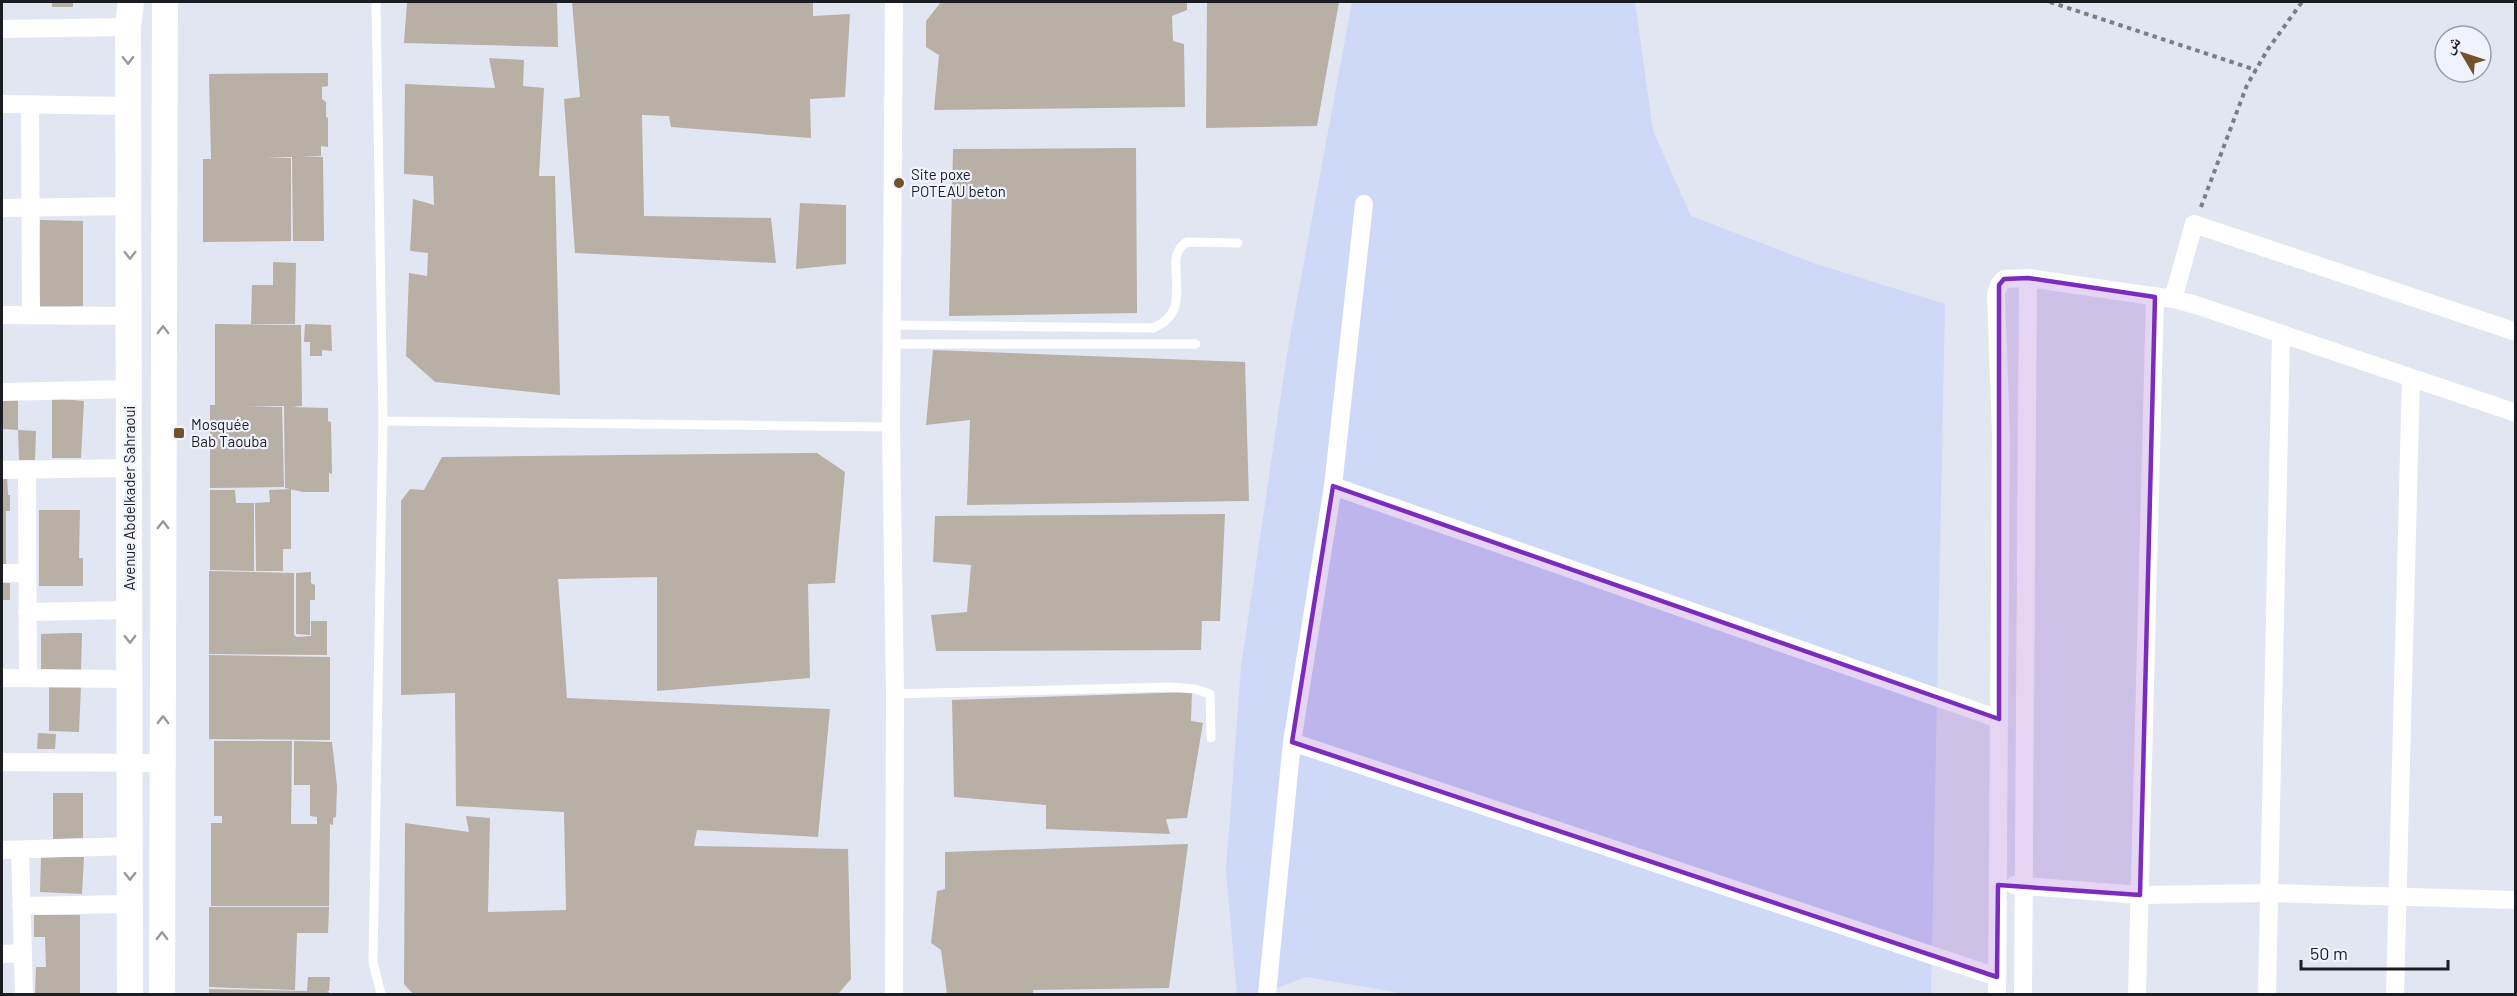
<svg xmlns="http://www.w3.org/2000/svg" width="2517" height="996" font-family="Barlow,'Noto Naskh Arabic',sans-serif">
<style>
.green{fill:#ced8f7}
.building{fill:#b8afa5}
.lines{fill:none;stroke-linecap:round;stroke-linejoin:round}
.path{stroke:#7c7e87;stroke-width:4;stroke-dasharray:4.5 4.5;stroke-linecap:butt}
.service{stroke:#fff;stroke-width:9}
.minor{stroke:#fff;stroke-width:18}
.secondary{stroke:#fff;stroke-width:26}
.oneway{stroke:#99999c}
.marked{fill:#7b2cbf;fill-opacity:0.2;stroke:#7b2cbf;stroke-width:4.5;stroke-linejoin:round}
.poi-dot{fill:#735229;stroke:#f0f3fd;stroke-width:2}
.labels{text-anchor:middle;dominant-baseline:central;stroke-width:4.5;stroke-linejoin:round;paint-order:stroke}
.poi-label{font-size:15px;fill:#1c1d22;stroke:#f0f3fd;text-anchor:start}
.street-label{font-size:15px;fill:#1c1d22;stroke:#f0f3fd}
</style>
<rect width="100%" height="100%" fill="#e2e6f3"/>
<!-- green -->
<path class="green" d="M 1352,2 L 1635,2 L 1653,131 L 1691,216 L 1813,263 L 1945,304 L 1931,994 L 1406,994 L 1306,977 L 1261,994 L 1237,994 L 1226,871 L 1241,667 L 1287,354 Z"/>
<!-- building -->
<path class="building" d="M 52,2 L 73,2 L 73,7 L 52,7 Z
M 407,2 L 557,2 L 558,47 L 404,43 Z
M 572,2 L 813,2 L 813,16 L 850,14 L 845,97 L 810,99 L 811,138 L 671,127 L 669,116 L 642,115 L 644,216 L 771,218 L 776,263 L 575,253 L 564,99 L 580,97 Z
M 941,2 L 1187,2 L 1187,10 L 1172,16 L 1173,41 L 1184,44 L 1185,107 L 934,110 L 939,55 L 926,47 L 926,21 Z
M 1207,2 L 1339,2 L 1317,126 L 1206,128 Z
M 489,58 L 524,60 L 523,86 L 544,88 L 539,176 L 555,176 L 560,395 L 435,382 L 406,356 L 409,273 L 427,276 L 428,253 L 410,251 L 413,199 L 434,205 L 433,176 L 404,174 L 405,84 L 495,88 Z
M 328,73 L 328,86 L 322,87 L 322,99 L 326,102 L 326,117 L 328,118 L 328,147 L 321,146 L 321,156 L 300,156 L 323,157 L 324,241 L 293,241 L 292,157 L 265,157 L 291,158 L 291,241 L 203,242 L 203,159 L 211,159 L 209,74 Z
M 1136,148 L 1137,313 L 949,316 L 953,149 Z
M 800,203 L 846,205 L 846,264 L 796,269 Z
M 40,220 L 83,221 L 83,306 L 37,308 Z
M 273,262 L 296,263 L 295,324 L 251,324 L 252,285 L 273,285 Z
M 215,324 L 301,325 L 302,406 L 291,407 L 328,408 L 328,421 L 331,422 L 332,474 L 329,473 L 329,492 L 303,492 L 285,488 L 284,406 L 243,406 L 282,407 L 284,487 L 210,488 L 210,405 L 215,405 Z
M 305,324 L 331,325 L 332,351 L 322,350 L 322,356 L 310,356 L 310,342 L 304,342 Z
M 933,350 L 1245,362 L 1249,501 L 967,505 L 970,420 L 926,425 Z
M 52,398 L 84,401 L 81,458 L 52,458 Z
M 2,400 L 18,400 L 18,430 L 2,429 Z
M 18,430 L 36,431 L 35,460 L 19,460 Z
M 817,453 L 845,472 L 835,583 L 808,584 L 810,678 L 657,691 L 657,577 L 558,579 L 567,698 L 830,709 L 818,837 L 697,830 L 694,846 L 848,849 L 851,979 L 838,994 L 413,994 L 404,984 L 405,823 L 469,832 L 466,816 L 490,818 L 488,912 L 566,910 L 564,812 L 456,806 L 455,693 L 401,695 L 401,501 L 410,489 L 424,490 L 442,457 Z
M 2,477 L 7,477 L 8,495 L 10,495 L 10,511 L 6,511 L 6,565 L 2,565 Z
M 291,489 L 291,549 L 283,549 L 283,571 L 256,571 L 255,503 L 270,502 L 269,490 Z
M 210,490 L 235,490 L 236,503 L 254,503 L 254,571 L 210,570 Z
M 39,510 L 80,510 L 79,558 L 83,558 L 83,586 L 39,586 Z
M 1225,514 L 1220,621 L 1202,621 L 1201,650 L 936,651 L 931,615 L 967,612 L 971,565 L 933,562 L 935,516 Z
M 209,571 L 294,573 L 294,635 L 297,637 L 311,636 L 311,621 L 327,621 L 327,655 L 209,654 Z
M 311,572 L 311,583 L 315,585 L 315,600 L 310,600 L 310,635 L 296,634 L 296,573 Z
M 2,583 L 10,583 L 10,600 L 2,600 Z
M 72,633 L 82,633 L 81,670 L 41,669 L 41,634 Z
M 209,655 L 330,657 L 330,740 L 209,739 Z
M 49,686 L 81,686 L 79,732 L 49,731 Z
M 1192,692 L 1191,721 L 1203,723 L 1187,818 L 1166,819 L 1170,834 L 1046,829 L 1046,805 L 954,797 L 952,700 Z
M 38,733 L 56,734 L 55,749 L 37,749 Z
M 214,741 L 292,741 L 291,824 L 317,824 L 317,817 L 310,816 L 310,785 L 294,785 L 294,741 L 332,742 L 337,786 L 336,817 L 333,818 L 333,825 L 330,824 L 329,906 L 211,906 L 211,823 L 222,823 L 222,816 L 214,816 Z
M 53,793 L 83,793 L 83,838 L 53,839 Z
M 1188,844 L 1169,988 L 1033,990 L 1033,994 L 947,994 L 941,950 L 931,943 L 937,891 L 945,889 L 945,852 Z
M 41,856 L 84,857 L 82,894 L 40,892 Z
M 209,907 L 329,907 L 328,933 L 297,933 L 295,990 L 209,987 Z
M 34,915 L 80,915 L 80,994 L 35,994 L 36,967 L 46,967 L 45,937 L 34,937 Z
M 308,977 L 330,977 L 329,991 L 327,991 L 331,994 L 209,994 L 209,989 L 307,991 Z"/>
<g class="lines">
<!-- path -->
<path class="path" d="M 2050,2 L 2256,70
M 2201,207 L 2247,85 L 2268,49 L 2302,2"/>
<!-- service -->
<path class="service" d="M 376,2 L 383,421 L 373,962 L 381,994
M 892,325 L 1153,328 C 1200,309 1158,258 1187,242 L 1238,243
M 892,344 L 1196,344
M 383,421 L 891,427
M 895,694 L 1170,687 L 1195,689 L 1210,694 L 1211,738"/>
<!-- minor -->
<path class="minor" d="M 894,2 L 891,427 L 895,694 L 894,994
M 2,29 L 128,27
M 2,104 L 129,106
M 30,104 L 31,315
M 2,208 L 130,206
M 2173,299 L 2194,224 L 2516,332
M 2,315 L 130,316
M 2,392 L 130,389
M 2,470 L 129,468
M 27,470 L 28,678
M 1333,486 L 1999,719
M 2,573 L 27,573
M 27,612 L 129,610
M 2,678 L 131,679
M 1292,742 L 1997,977
M 2,762 L 163,763
M 2,850 L 130,846
M 20,850 L 24,994
M 2014,885 L 2140,895 L 2270,893 L 2516,900
M 21,906 L 130,904
M 2,954 L 22,953
M 1267,994 L 1292,742 L 1333,486 L 1364,204
M 1997,994 L 2001,435 L 1996,294 L 1999,285 L 2004,279 L 2028,278 L 2173,299 L 2196,305 L 2516,413
M 2023,994 L 2028,278
M 2137,994 L 2155,297
M 2267,994 L 2281,335
M 2395,994 L 2411,378"/>
<!-- secondary -->
<path class="secondary" d="M 130,994 L 128,27 L 131,2
M 162,994 L 165,2"/>
</g>
<!-- one-way arrows -->
<defs><path id="oneway-chevron" d="M-2-3.5L2.5 0L-2 3.5" fill="none" stroke-width="1.6" stroke-linecap="round" stroke-linejoin="round" transform="scale(1.5)"/></defs>
<g class="oneway">
<use href="#oneway-chevron" transform="translate(128 60) rotate(89)"/>
<use href="#oneway-chevron" transform="translate(130 255) rotate(90)"/>
<use href="#oneway-chevron" transform="translate(163 330) rotate(-90)"/>
<use href="#oneway-chevron" transform="translate(163 525) rotate(-90)"/>
<use href="#oneway-chevron" transform="translate(130 639) rotate(89)"/>
<use href="#oneway-chevron" transform="translate(163 720) rotate(-90)"/>
<use href="#oneway-chevron" transform="translate(130 876) rotate(90)"/>
<use href="#oneway-chevron" transform="translate(162 936) rotate(-90)"/>
</g>
<!-- marked area -->
<path class="marked" d="M 2028,278 L 2155,297 L 2140,895 L 1998,885 L 1997,977 L 1292,742 L 1333,486 L 1999,719 L 1999,285 L 2004,279 Z"/>
<!-- markers -->
<g class="poi-dot">
<circle cx="899" cy="183" r="6"/>
<rect x="173" y="427" width="12" height="12" rx="3"/>
</g>
<g class="labels">
<!-- poi labels -->
<g class="poi-label">
<text x="911" y="174">Site poxe<tspan x="911" dy="17">POTEAU beton</tspan></text>
<text x="191" y="424">Mosquée<tspan x="191" dy="17">Bab Taouba</tspan></text>
</g>
<!-- street labels -->
<g class="street-label">
<text transform="translate(129 498) rotate(-90)">Avenue Abdelkader Sahraoui</text>
</g>
</g>
<!-- border -->
<rect width="2517" height="996" fill="none" stroke="#1c1d22" stroke-width="6"/>
<!-- north arrow -->
<g transform="translate(2463 54) rotate(309)"><circle r="28" fill="#f0f3fd" stroke="#9b9da5" stroke-width="1.5"/>
<path d="M0-4.5L10 22L0 15L-10 22Z" fill="#735229"/>
<text y="-9" font-size="16" font-weight="bold" text-anchor="middle" fill="#1c1d22">ش</text>
</g>
<!-- scale -->
<path d="M2301 960v9h147v-9" fill="none" stroke="#1c1d22" stroke-width="3"/>
<text x="2310" y="960" font-size="18" fill="#1c1d22" stroke="#f0f3fd" stroke-width="4.5" paint-order="stroke">50 m</text>
</svg>
